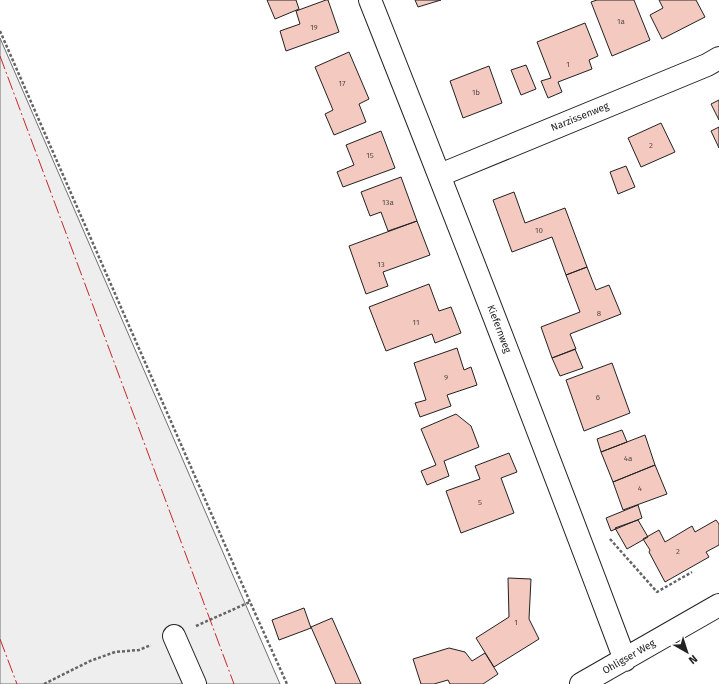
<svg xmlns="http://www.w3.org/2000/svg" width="719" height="684" font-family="'Fira Sans',sans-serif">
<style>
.green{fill:#eee;stroke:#6f6f6f}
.building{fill:#f3c9c0;stroke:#222}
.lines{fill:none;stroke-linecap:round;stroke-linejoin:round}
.minor-casing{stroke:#222;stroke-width:24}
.path{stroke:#646464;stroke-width:2.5;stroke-dasharray:3 2;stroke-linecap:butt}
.minor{stroke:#fff;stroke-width:22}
.power{stroke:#c62828;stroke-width:1;stroke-dasharray:14 3 2 3;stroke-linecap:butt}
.labels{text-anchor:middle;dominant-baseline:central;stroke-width:3;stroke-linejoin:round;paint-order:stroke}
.number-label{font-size:8px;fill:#564c4a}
.street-label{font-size:10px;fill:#222;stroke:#fff}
</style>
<rect width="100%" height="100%" fill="#fff"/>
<!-- green -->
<path class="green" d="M 0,38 L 280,684 L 0,684 Z"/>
<!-- building -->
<path class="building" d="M 267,0 L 296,0 L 299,9 L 275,19 Z
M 326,0 L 328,0 L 339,32 L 286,51 L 280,31 L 300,24 L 296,11 Z
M 415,0 L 441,0 L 418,7 Z
M 597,0 L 634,0 L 650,40 L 612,56 L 591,2 Z
M 659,0 L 696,0 L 705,17 L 662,39 L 650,15 L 663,8 Z
M 585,23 L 598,56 L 589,60 L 592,69 L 558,82 L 562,92 L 548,98 L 541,81 L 551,78 L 537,42 Z
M 349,52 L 369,99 L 359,104 L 366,122 L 334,135 L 325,114 L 333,110 L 315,67 Z
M 526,65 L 536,89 L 521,95 L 511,70 Z
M 489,66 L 502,103 L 463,118 L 450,81 Z
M 719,100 L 719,120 L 711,104 Z
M 661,123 L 675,152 L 641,167 L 628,138 Z
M 719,127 L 719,148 L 711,131 Z
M 381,131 L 395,168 L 343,187 L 337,172 L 354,165 L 346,145 Z
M 626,166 L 635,187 L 618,194 L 610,172 Z
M 401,177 L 417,221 L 388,231 L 381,212 L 370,216 L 361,192 Z
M 514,192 L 525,223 L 565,208 L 587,267 L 566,275 L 552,237 L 512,252 L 493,200 Z
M 417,221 L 430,255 L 383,272 L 388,286 L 366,294 L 349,246 Z
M 587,267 L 596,290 L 609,285 L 621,314 L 570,334 L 576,349 L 552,358 L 541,327 L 580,312 L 566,275 Z
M 429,284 L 439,311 L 451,307 L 461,333 L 435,343 L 432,334 L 386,351 L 369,307 Z
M 457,348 L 464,370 L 471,367 L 477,385 L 447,395 L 451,406 L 420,417 L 415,403 L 426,400 L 414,363 Z
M 575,349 L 583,368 L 560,376 L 552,358 Z
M 612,363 L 630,413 L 584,431 L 566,380 Z
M 456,414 L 471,426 L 479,447 L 444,461 L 449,476 L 427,485 L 421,471 L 436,465 L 421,429 Z
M 622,430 L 627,442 L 601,452 L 597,439 Z
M 645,435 L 655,465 L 613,482 L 601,452 Z
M 509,453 L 517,472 L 501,478 L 514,513 L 461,533 L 446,491 L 480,479 L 475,466 Z
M 655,465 L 667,494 L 623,510 L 613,482 Z
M 638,505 L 642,518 L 611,531 L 606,518 Z
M 638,520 L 648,537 L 627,549 L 615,528 Z
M 716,520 L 719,524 L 719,545 L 706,552 L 709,557 L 665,582 L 649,552 L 650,550 L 643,539 L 659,530 L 665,542 L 692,526 L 695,532 Z
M 508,578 L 531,579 L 529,619 L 539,639 L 494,667 L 476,638 L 509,617 Z
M 304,608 L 311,628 L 279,640 L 272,620 Z
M 332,618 L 361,684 L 336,684 L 311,627 Z
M 449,648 L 465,652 L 472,661 L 485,653 L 498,674 L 483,684 L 450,684 L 448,680 L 434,684 L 421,684 L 413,659 Z"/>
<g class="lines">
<!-- minor casing -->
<g class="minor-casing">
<path id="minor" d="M 370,0 C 457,219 542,439 625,660
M 440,175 L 707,65 L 719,58
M 174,636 L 195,684
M 581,684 L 719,605"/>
</g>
<!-- path -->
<path class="path" d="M 0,31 L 250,602 L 287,684
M 610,539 L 657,592 L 692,572
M 196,626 L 250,602
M 44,684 L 90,661 L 115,652 L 139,650 L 151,645"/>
<!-- minor -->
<use href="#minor" class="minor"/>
<!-- power -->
<path class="power" d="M 0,56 L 234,684
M 0,639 L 17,684"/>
</g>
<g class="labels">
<!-- number labels -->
<g class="number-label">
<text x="621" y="21">1a</text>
<text x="314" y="27">19</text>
<text x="568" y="64">1</text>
<text x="342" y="83">17</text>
<text x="476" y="92">1b</text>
<text x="651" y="145">2</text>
<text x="370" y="155">15</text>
<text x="388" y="202">13a</text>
<text x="539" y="230">10</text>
<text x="381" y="264">13</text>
<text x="599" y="313">8</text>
<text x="416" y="322">11</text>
<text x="446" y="377">9</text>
<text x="598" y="397">6</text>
<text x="628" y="458">4a</text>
<text x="640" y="488">4</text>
<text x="480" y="502">5</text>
<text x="678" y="551">2</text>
<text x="516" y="622">1</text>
</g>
<!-- street labels -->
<g class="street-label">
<text transform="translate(580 117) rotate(-22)">Narzissenweg</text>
<text transform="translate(499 329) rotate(69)">Kiefernweg</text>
<text transform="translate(629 657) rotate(-30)">Ohligser Weg</text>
</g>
</g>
<!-- north arrow -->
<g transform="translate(687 652) rotate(141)" stroke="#ffffff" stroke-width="3" paint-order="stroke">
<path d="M0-3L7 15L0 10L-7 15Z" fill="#222222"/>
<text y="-6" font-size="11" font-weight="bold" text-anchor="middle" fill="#222222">N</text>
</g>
</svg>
